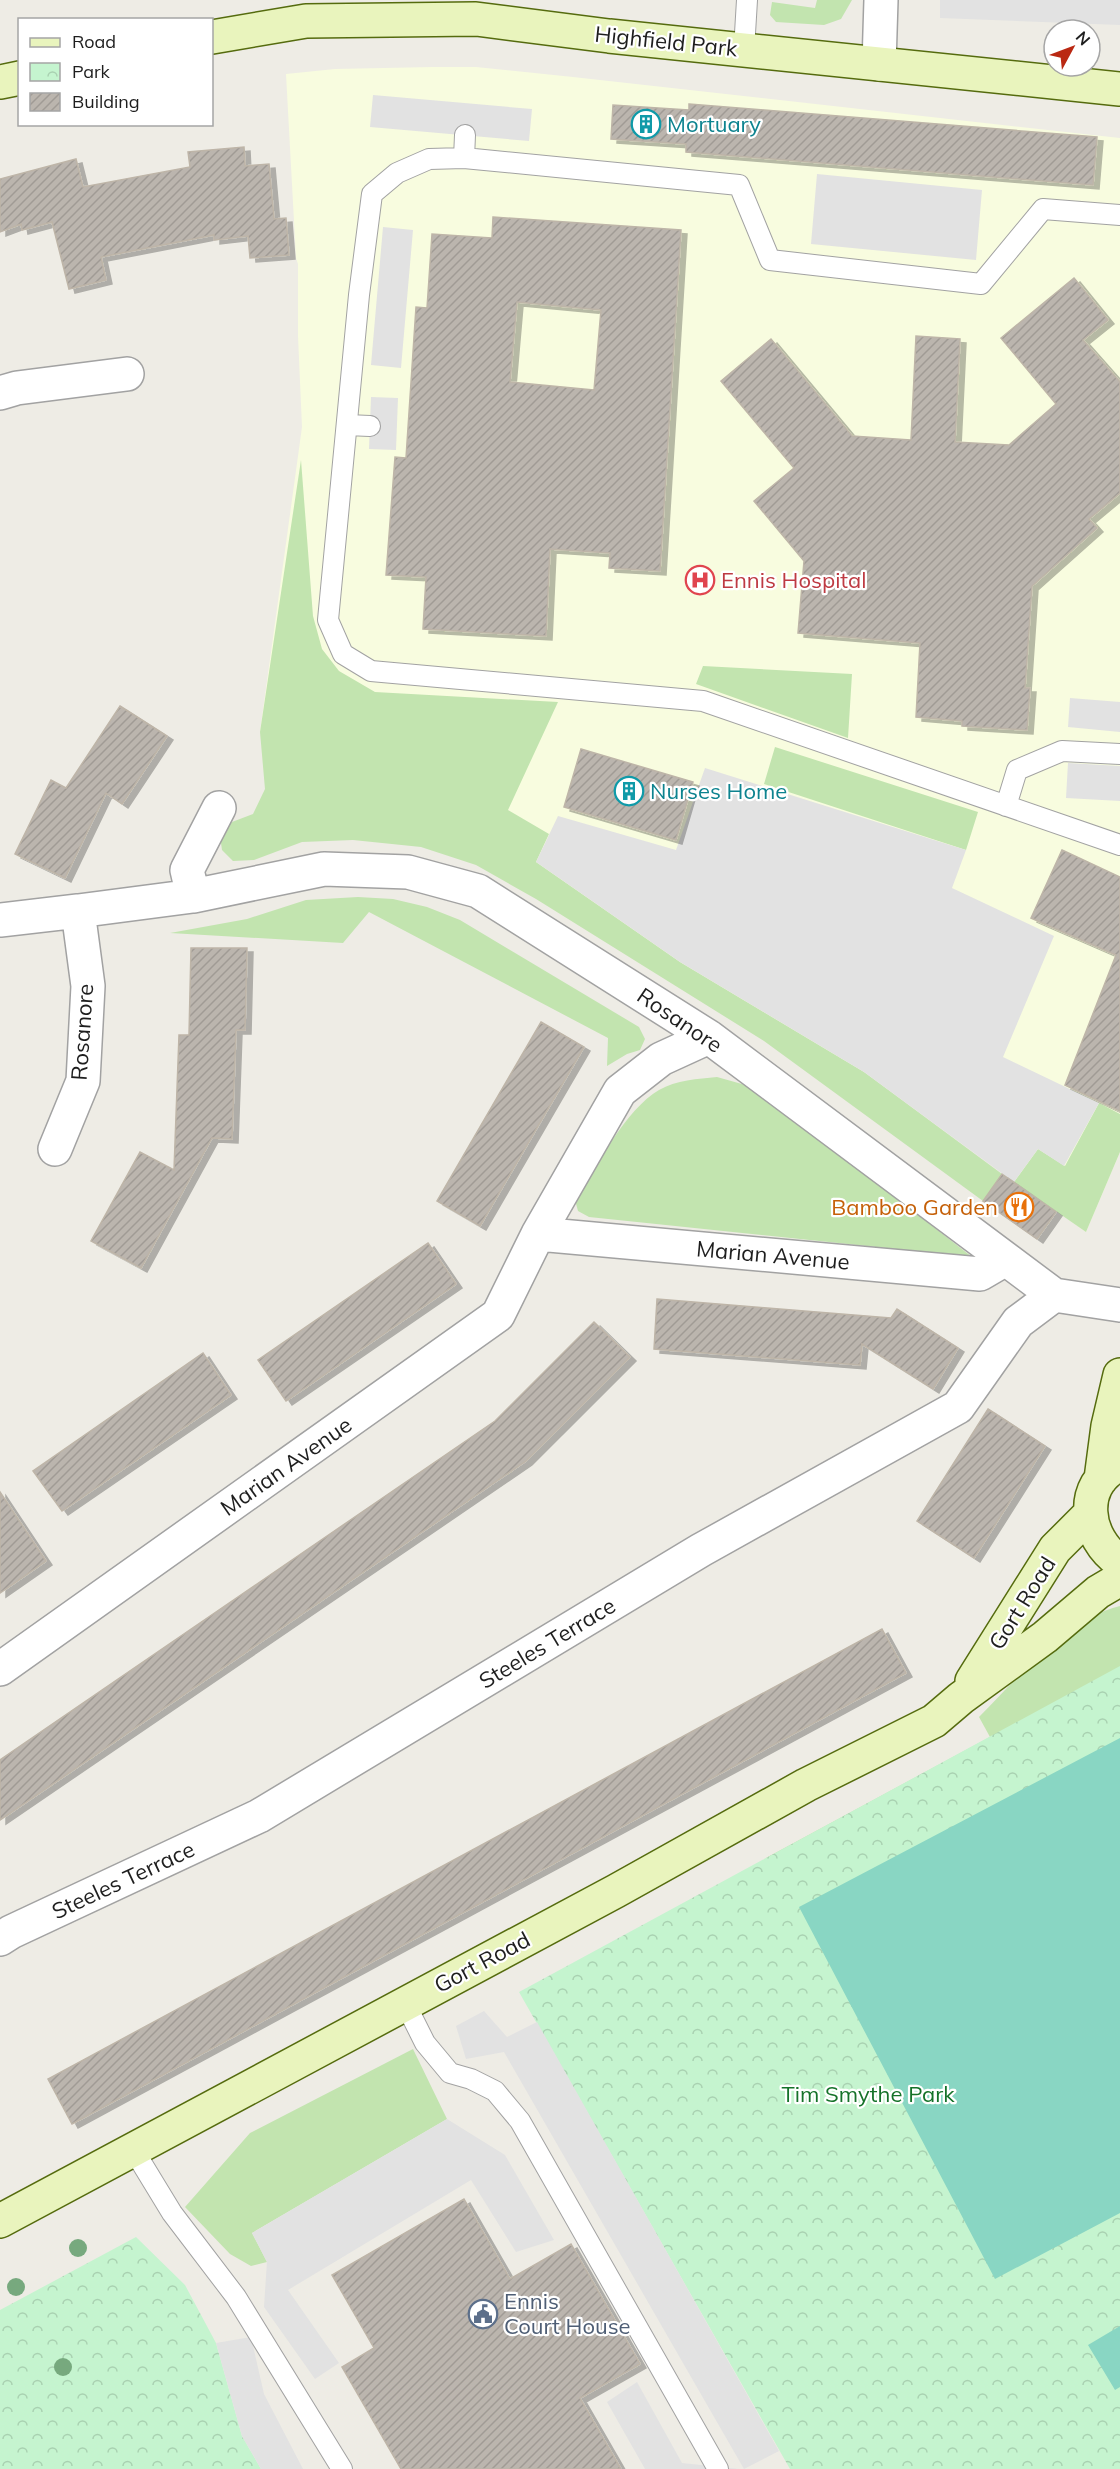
<svg xmlns="http://www.w3.org/2000/svg" width="1120" height="2469" font-family="Mulish,sans-serif">
<style>
.education{fill:#f8fcdf}
.grass{fill:#c2e4af}
.park{fill:url(#park-crowns)}
.pitch{fill:#89d6c3}
.parking{fill:#e2e2e2}
.building{fill:url(#building-hatch);stroke:#beb5a8;stroke-width:1.5;fill-rule:evenodd;filter:url(#shadow)}
.lines{fill:none;stroke-linecap:round;stroke-linejoin:round}
.service-casing{stroke:#a2a2a2;stroke-width:22}
.minor-casing{stroke:#a2a2a2;stroke-width:36}
.secondary-casing{stroke:#556b0e;stroke-width:36}
.service{stroke:#fff;stroke-width:20}
.minor{stroke:#fff;stroke-width:33}
.secondary{stroke:#e9f4bd;stroke-width:33}
.tree{fill:#77a97e}
.labels{text-anchor:middle;dominant-baseline:central;stroke-width:4.5;stroke-linejoin:round;paint-order:stroke}
.street-label{font-size:22px;fill:#1e1e1e;stroke:#fff}
.culture-label{font-size:22px;fill:#0d838f;stroke:#fff;text-anchor:start}
.health-label{font-size:22px;fill:#be3a42;stroke:#fff;text-anchor:start}
.food-label{font-size:22px;fill:#c56008;stroke:#fff;text-anchor:end}
.park-label{font-size:22px;fill:#157229;stroke:#fff}
.service-label{font-size:22px;fill:#4e5e75;stroke:#fff;text-anchor:start}
</style>
<defs>
<pattern id="park-crowns" width="20" height="18" patternUnits="userSpaceOnUse" patternTransform="scale(1.5)"><rect width="20" height="18" fill="#c5f4cf"/><path d="M2 6a3 3 0 1 1 6 0M12 15a3 3 0 1 1 6 0" fill="none" stroke="#a9d1b1"/></pattern>
<pattern id="building-hatch" width="6" height="6" patternUnits="userSpaceOnUse" patternTransform="scale(1.5)"><rect width="6" height="6" fill="#bbb5ae"/><path d="M-1 1l2-2M0 6l6-6M5 7l2-2" fill="none" stroke="#a09b95"/></pattern>
<filter id="shadow"><feDropShadow dx="6" dy="4" stdDeviation="0" flood-color="#0004"/></filter>
</defs>
<rect width="100%" height="100%" fill="#eeece5"/>
<!-- education -->
<path class="education" d="M 433,67 L 476,67 L 573,77 L 1120,138 L 1120,1152 L 1086,1232 L 864,1072 L 260,732 L 302,427 L 298,336 L 298,264 L 296,258 L 286,74 L 335,69 Z"/>
<!-- grass -->
<path class="grass" d="M 817,0 L 852,0 L 841,19 L 824,25 L 776,22 L 770,15 L 772,2 L 815,8 Z
M 301,460 L 313,616 L 322,649 L 339,671 L 375,692 L 558,702 L 508,810 L 549,834 L 536,862 L 680,962 L 864,1072 L 1002,1174 L 983,1201 L 764,1041 L 536,899 L 476,865 L 421,847 L 353,840 L 302,842 L 254,860 L 233,861 L 222,850 L 220,836 L 232,822 L 253,814 L 265,789 L 260,732 Z
M 703,666 L 852,674 L 848,738 L 696,684 Z
M 775,747 L 978,812 L 966,850 L 764,784 Z
M 358,897 L 393,899 L 427,907 L 460,920 L 639,1027 L 645,1039 L 640,1050 L 627,1054 L 607,1066 L 608,1038 L 369,912 L 343,943 L 170,933 L 247,919 L 306,900 Z
M 717,1077 L 756,1088 L 972,1257 L 589,1217 L 578,1211 L 575,1200 C 596,1167 626,1109 659,1090 C 676,1080 698,1079 717,1077 Z
M 1099,1103 L 1120,1114 L 1120,1152 L 1086,1232 L 1014,1182 L 1038,1149 L 1065,1166 Z
M 1120,1606 L 1120,1738 L 764,1859 L 990,1737 L 979,1717 C 1018,1678 1065,1619 1120,1606 Z
M 413,2049 L 447,2119 L 252,2233 L 267,2262 L 251,2266 L 230,2254 L 185,2207 L 250,2133 Z"/>
<!-- park -->
<path class="park" d="M 1120,1666 L 1120,2469 L 790,2469 L 519,1992 Z
M 136,2237 L 185,2285 L 216,2343 L 242,2436 L 261,2469 L 0,2469 L 0,2310 Z"/>
<!-- pitch -->
<path class="pitch" d="M 1120,1738 L 1120,2213 L 995,2279 L 799,1907 Z
M 1120,2326 L 1120,2387 L 1115,2390 L 1088,2345 Z"/>
<!-- parking -->
<path class="parking" d="M 940,0 L 1120,0 L 1120,25 L 940,18 Z
M 373,95 L 532,109 L 529,141 L 370,127 Z
M 817,174 L 982,190 L 976,260 L 811,244 Z
M 383,227 L 413,230 L 401,368 L 371,365 Z
M 371,397 L 398,398 L 396,450 L 369,449 Z
M 1070,698 L 1120,702 L 1120,732 L 1068,727 Z
M 1068,763 L 1120,766 L 1120,801 L 1066,798 Z
M 705,768 L 966,850 L 952,888 L 1054,936 L 1003,1057 L 1099,1103 L 1064,1166 L 1038,1149 L 1014,1182 L 864,1072 L 680,962 L 536,862 L 558,816 L 676,850 Z
M 484,2011 L 507,2037 L 537,2022 L 779,2451 L 744,2469 L 504,2052 L 466,2059 L 456,2026 Z
M 447,2119 L 505,2155 L 554,2240 L 516,2252 L 471,2180 L 288,2290 L 339,2363 L 315,2379 L 264,2307 L 267,2262 L 252,2233 Z
M 251,2337 L 264,2394 L 303,2469 L 261,2469 L 242,2436 L 216,2343 Z
M 637,2382 L 682,2463 L 739,2469 L 645,2469 L 607,2402 Z"/>
<!-- building -->
<path class="building" d="M 689,104 L 1097,137 L 1093,185 L 686,152 L 686,144 L 611,139 L 613,105 L 689,110 Z
M 244,147 L 245,166 L 269,164 L 274,219 L 286,218 L 289,255 L 250,258 L 248,236 L 214,240 L 214,235 L 101,257 L 106,280 L 69,289 L 52,222 L 22,230 L 21,224 L 0,232 L 0,179 L 76,159 L 83,187 L 190,167 L 188,152 Z
M 493,217 L 681,230 L 660,571 L 609,568 L 610,553 L 550,549 L 546,636 L 423,629 L 426,577 L 386,575 L 395,457 L 406,458 L 416,307 L 427,308 L 432,234 L 492,238 ZM 517,302 L 601,310 L 594,390 L 510,382 Z
M 1074,278 L 1108,320 L 1083,340 L 1120,382 L 1120,493 L 1089,519 L 1097,528 L 1032,586 L 1025,688 L 1030,688 L 1027,730 L 962,726 L 962,721 L 916,717 L 920,643 L 798,633 L 804,561 L 754,501 L 794,468 L 721,381 L 771,339 L 852,436 L 911,440 L 916,336 L 960,339 L 955,442 L 1009,445 L 1056,404 L 1001,338 Z
M 120,706 L 167,736 L 122,804 L 106,793 L 65,878 L 15,854 L 51,780 L 66,788 Z
M 581,749 L 693,782 L 676,840 L 564,807 Z
M 1062,850 L 1120,877 L 1120,1111 L 1065,1085 L 1116,955 L 1031,918 Z
M 191,948 L 247,948 L 245,1030 L 236,1030 L 232,1139 L 212,1138 L 141,1268 L 91,1241 L 140,1152 L 174,1170 L 179,1035 L 189,1035 Z
M 541,1022 L 584,1047 L 480,1226 L 437,1201 Z
M 1002,1174 L 1056,1212 L 1037,1239 L 983,1201 Z
M 428,1243 L 456,1284 L 286,1401 L 258,1360 Z
M 657,1299 L 891,1318 L 897,1309 L 958,1348 L 933,1389 L 862,1344 L 860,1365 L 654,1349 Z
M 594,1322 L 630,1357 L 526,1461 L 0,1820 L 0,1760 L 495,1421 Z
M 203,1353 L 231,1395 L 62,1511 L 33,1471 Z
M 988,1409 L 1045,1446 L 974,1558 L 917,1521 Z
M 0,1492 L 46,1561 L 0,1593 Z
M 882,1629 L 906,1673 L 72,2124 L 48,2079 Z
M 464,2199 L 510,2279 L 571,2244 L 640,2364 L 580,2398 L 621,2469 L 401,2469 L 342,2367 L 374,2348 L 332,2275 Z"/>
<g class="lines">
<!-- service casing -->
<g class="service-casing">
<path id="service" d="M 744,50 L 747,0
M 464,158 L 465,135
M 1120,215 L 1043,209 L 981,284 L 770,260 L 739,185 L 464,158 L 429,159 L 397,173 L 372,194 L 359,295 L 328,620 L 343,654 L 371,671 L 703,701 L 1120,845
M 347,425 L 370,426
M 1006,806 L 1017,770 L 1062,751 L 1120,754
M 405,2003 L 425,2043 L 450,2073 L 471,2079 L 495,2091 L 520,2121 L 718,2469
M 133,2149 L 172,2213 L 236,2297 L 342,2469"/>
</g>
<!-- minor casing -->
<g class="minor-casing">
<path id="minor" d="M 879,64 L 881,0
M 0,393 L 17,388 L 127,374
M 219,808 L 187,870 L 193,896 L 324,869 L 408,872 L 478,891 L 709,1037 L 1054,1295 L 1120,1305
M 78,911 L 193,896
M 0,920 L 78,911 L 88,986 L 83,1081 L 55,1149
M 538,1234 L 980,1274 L 1004,1260
M 0,1669 L 498,1315 L 538,1234 L 620,1091 L 661,1059 L 709,1037
M 0,1939 L 11,1932 L 259,1816 L 701,1550 L 958,1407 L 1018,1322 L 1054,1295"/>
</g>
<!-- secondary casing -->
<g class="secondary-casing">
<path id="secondary" d="M 212,37 L 306,21 L 476,19 L 609,36 L 1120,89
M 0,82 L 20,78
M 1120,1464 C 1077,1485 1085,1538 1120,1562
M 1101,1479 L 1108,1426 L 1120,1375
M 972,1681 L 1055,1549 L 1090,1514
M 0,2221 L 616,1891 L 806,1785 L 934,1721 L 961,1698 L 1045,1637 L 1098,1592 L 1120,1579"/>
</g>
<!-- service -->
<use href="#service" class="service"/>
<!-- minor -->
<use href="#minor" class="minor"/>
<!-- secondary -->
<use href="#secondary" class="secondary"/>
</g>
<!-- trees -->
<g class="tree">
<circle cx="78" cy="2248" r="9"/>
<circle cx="16" cy="2287" r="9"/>
<circle cx="63" cy="2367" r="9"/>
</g>
<!-- icons -->
<defs>
<g id="building-ring" transform="scale(1.5)"><circle r="9.5" fill="#fff" stroke="#0f9aa8" stroke-width="1.5"/><path d="M-4-6H4V6H1V3H-1V6H-4ZM-2.5-4.3h1.7v1.8h-1.7ZM.8-4.3h1.7v1.8H.8ZM-2.5-1h1.7V.8h-1.7ZM.8-1h1.7V.8H.8Z" fill="#0f9aa8"/></g>
<g id="hospital-ring" transform="scale(1.5)"><circle r="9.5" fill="#fff" stroke="#e0444e" stroke-width="1.5"/><path d="M-5-5h3v3.5h4V-5h3V5h-3V1.5h-4V5h-3Z" fill="#e0444e"/></g>
<g id="restaurant-ring" transform="scale(1.5)"><circle r="9.5" fill="#fff" stroke="#e8710a" stroke-width="1.5"/><path d="M-5-6h1v4h1v-4h1v4h1v-4h1v5L-1.5 .5V6h-2V.5L-5-1ZM5-6V6H3V1.5H1.5Q1.5-4 5-6Z" fill="#e8710a"/></g>
<g id="civic-ring" transform="scale(1.5)"><circle r="9.5" fill="#fff" stroke="#5c6f8a" stroke-width="1.5"/><path d="M-.6-6.5H3V-4.5H.6V-3L4-1V1h2V6H-6V1h2V-1L-.6-3ZM-1.2 2.5V6h2.4V2.5Z" fill="#5c6f8a"/></g>
</defs>
<g fill-rule="evenodd">
<use href="#building-ring" x="646" y="124"/>
<use href="#hospital-ring" x="700" y="580"/>
<use href="#building-ring" x="629" y="791"/>
<use href="#restaurant-ring" x="1019" y="1207"/>
<use href="#civic-ring" x="483" y="2314"/>
</g>
<g class="labels">
<!-- street labels -->
<g class="street-label">
<text transform="translate(666 41) rotate(6)">Highfield Park</text>
<text transform="translate(680 1020) rotate(34)">Rosanore</text>
<text transform="translate(82 1032) rotate(-86)">Rosanore</text>
<text transform="translate(773 1255) rotate(5)">Marian Avenue</text>
<text transform="translate(286 1466) rotate(-35)">Marian Avenue</text>
<text transform="translate(1022 1603) rotate(-58)">Gort Road</text>
<text transform="translate(547 1643) rotate(-31)">Steeles Terrace</text>
<text transform="translate(123 1880) rotate(-25)">Steeles Terrace</text>
<text transform="translate(482 1962) rotate(-28)">Gort Road</text>
</g>
<!-- culture labels -->
<g class="culture-label">
<text x="667" y="124">Mortuary</text>
<text x="650" y="791">Nurses Home</text>
</g>
<!-- health labels -->
<g class="health-label">
<text x="721" y="580">Ennis Hospital</text>
</g>
<!-- food labels -->
<g class="food-label">
<text x="998" y="1207">Bamboo Garden</text>
</g>
<!-- park labels -->
<g class="park-label">
<text x="868" y="2094">Tim Smythe Park</text>
</g>
<!-- service labels -->
<g class="service-label">
<text x="504" y="2301">Ennis<tspan x="504" dy="25">Court House</tspan></text>
</g>
</g>
<!-- legend -->
<rect x="18" y="18" width="195" height="108" fill="#ffffff" stroke="#a5a5a5" stroke-width="1.5"/>
<rect x="30" y="38" width="30" height="9" fill="#e9f4bd" stroke="#a5a5a5" stroke-width="1.5"/>
<text x="72" y="48" font-size="18" fill="#1e1e1e">Road</text>
<rect x="30" y="63" width="30" height="18" fill="url(#park-crowns)" stroke="#a5a5a5" stroke-width="1.5"/>
<text x="72" y="78" font-size="18" fill="#1e1e1e">Park</text>
<rect x="30" y="93" width="30" height="18" fill="url(#building-hatch)" stroke="#a5a5a5" stroke-width="1.5"/>
<text x="72" y="108" font-size="18" fill="#1e1e1e">Building</text>
<!-- north arrow -->
<g transform="translate(1072 48) rotate(49)"><circle r="28" fill="#ffffff" stroke="#a5a5a5" stroke-width="1.5"/>
<path d="M0-4.5L10 22L0 15L-10 22Z" fill="#ba2812"/>
<text y="-9" font-size="16" font-weight="bold" text-anchor="middle" fill="#1e1e1e">N</text>
</g>
</svg>
